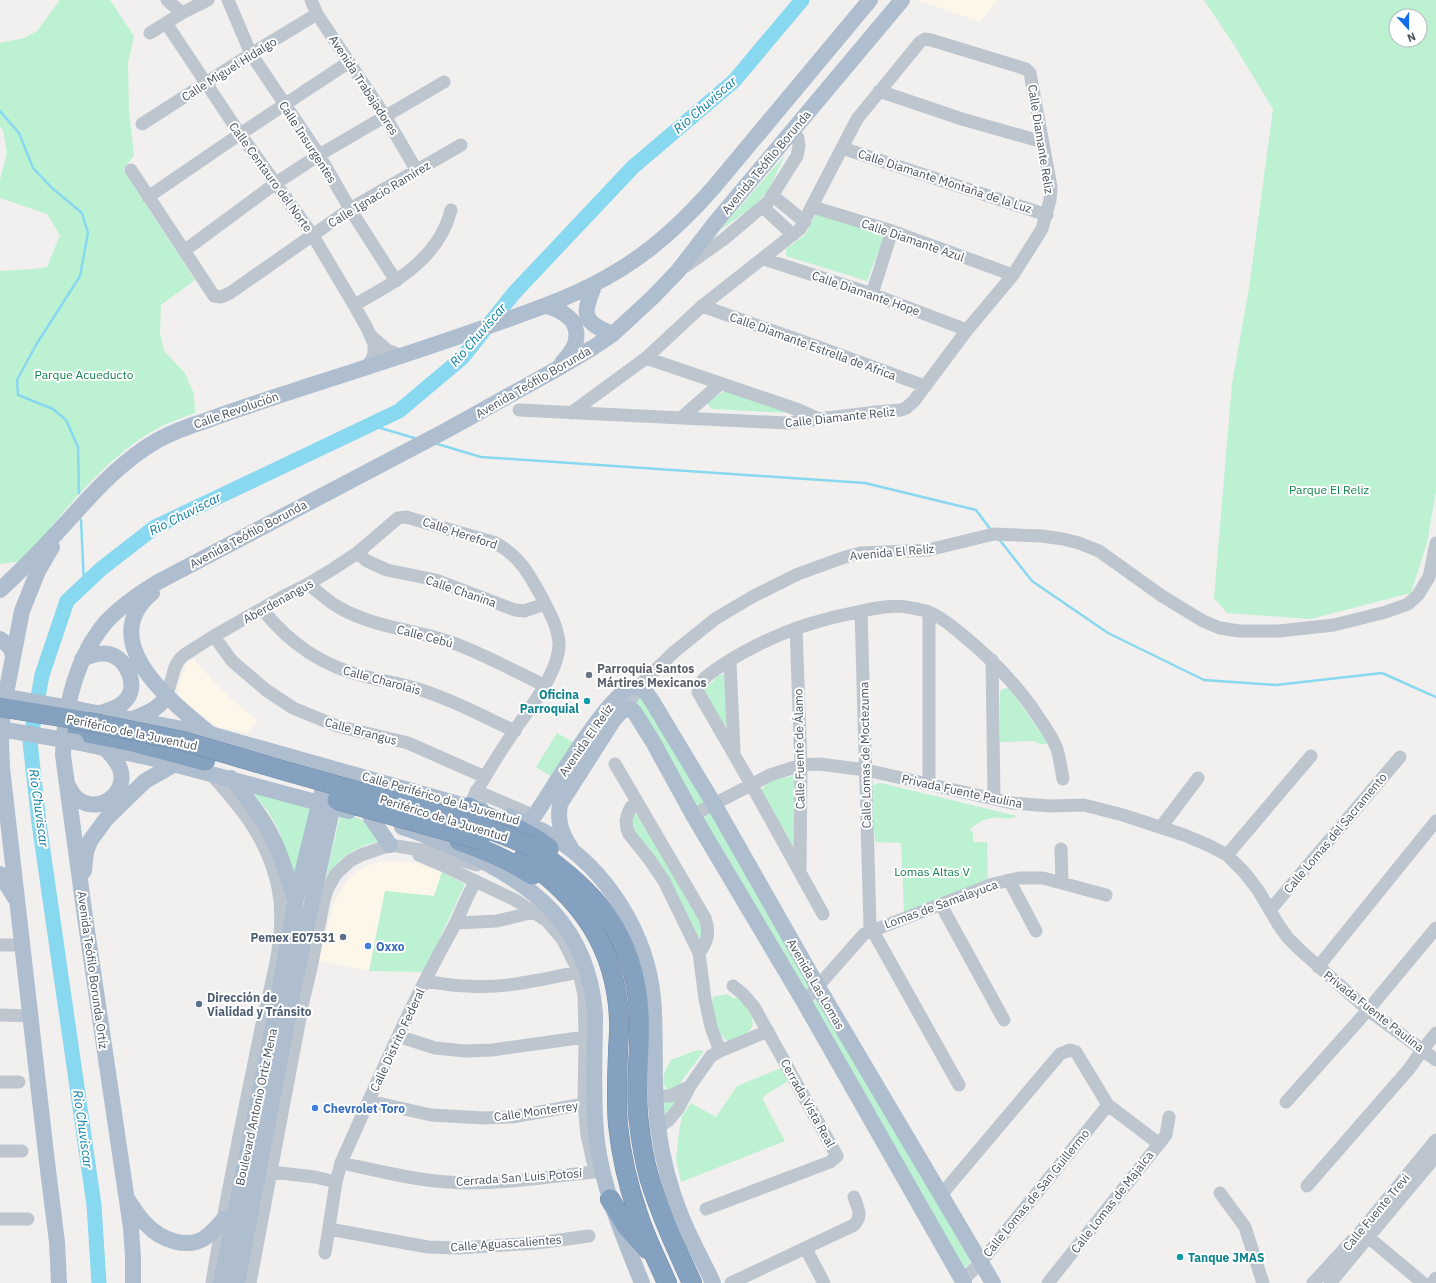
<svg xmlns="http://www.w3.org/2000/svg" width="1436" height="1283" font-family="'IBM Plex Sans',sans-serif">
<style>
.commercial{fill:#fdf7e9}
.green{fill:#bcf1d2;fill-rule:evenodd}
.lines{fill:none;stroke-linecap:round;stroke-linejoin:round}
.stream{stroke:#88d8f0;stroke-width:2.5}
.river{stroke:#88d8f0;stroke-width:15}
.highway-casing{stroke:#708bac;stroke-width:20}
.minor{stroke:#bdc6cf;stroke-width:13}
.major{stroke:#aebecf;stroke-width:16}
.highway{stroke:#85a1c0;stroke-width:19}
.highway-bridge-casing{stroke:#708bac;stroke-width:20;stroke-linecap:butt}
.major-bridge{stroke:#aebecf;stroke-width:16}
.highway-bridge{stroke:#85a1c0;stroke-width:19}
.worship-dot{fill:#6b7280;stroke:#fff;stroke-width:1.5}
.culture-dot{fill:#0f9aa8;stroke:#fff;stroke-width:1.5}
.service-dot{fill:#5c6f8a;stroke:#fff;stroke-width:1.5}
.shop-dot{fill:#3f7fe0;stroke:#fff;stroke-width:1.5}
.labels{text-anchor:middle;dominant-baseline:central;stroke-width:4;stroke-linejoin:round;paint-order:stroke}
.street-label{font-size:12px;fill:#47525e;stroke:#fff}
.park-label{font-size:12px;fill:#13834e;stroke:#fff}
.worship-label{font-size:12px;font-weight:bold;fill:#5b616d;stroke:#fff;text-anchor:start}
.culture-label{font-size:12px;font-weight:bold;fill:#0d838f;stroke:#fff;text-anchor:end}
.service-label{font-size:12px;font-weight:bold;fill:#4e5e75;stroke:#fff;text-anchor:end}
.shop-label{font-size:12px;font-weight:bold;fill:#366cbe;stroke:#fff;text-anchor:start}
.water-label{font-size:13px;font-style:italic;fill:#077da1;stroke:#fff}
</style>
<rect width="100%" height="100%" fill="#f2efef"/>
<!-- commercial -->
<path class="commercial" d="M 916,0 L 998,0 L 980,22 Z
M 194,659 L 213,681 L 231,699 L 257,721 L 247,733 L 218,727 L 179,699 L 178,686 L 186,664 Z
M 383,861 L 416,863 L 442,872 L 435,896 L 385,891 L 369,971 L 319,961 L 334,902 L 350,877 L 360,869 L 374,863 Z"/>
<!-- green -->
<path class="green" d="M 60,0 L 110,0 L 134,36 L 128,63 L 129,111 L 134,155 L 123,170 L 195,280 L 161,305 L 160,333 L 164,351 L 185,373 L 194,394 L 195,413 C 183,418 169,422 158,428 C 104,458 61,515 23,561 L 0,564 L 0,271 L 32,269 L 47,267 L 60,235 L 47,214 L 0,198 L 0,180 L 7,153 L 3,130 L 0,127 L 0,43 L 24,38 L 37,31 Z
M 1204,0 L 1436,0 L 1436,491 L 1427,543 L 1411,593 L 1310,619 L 1227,613 L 1214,598 L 1232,384 L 1249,288 L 1273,109 L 1234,45 ZM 1396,16 L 1420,16 L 1420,40 L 1396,40 Z
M 785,155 L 768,191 L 754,206 L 720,230 Z
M 818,210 L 886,232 L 867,281 L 786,256 L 786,249 L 805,235 Z
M 727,390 L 791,413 L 712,409 L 708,405 L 709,400 Z
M 724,674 L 729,722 L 726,726 L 723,726 L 704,690 L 718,676 Z
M 1009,688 L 1049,744 L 1040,744 L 1034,741 L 1000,742 L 1000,692 L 1003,689 Z
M 639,695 L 705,801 L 703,804 L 696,806 L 637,706 L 635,700 Z
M 557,733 L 573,742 L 552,777 L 536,767 Z
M 794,775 L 796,778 L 797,845 L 793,846 L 761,791 C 767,779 782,779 794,775 Z
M 881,783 L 1017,816 C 1007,822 1003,816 993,818 C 983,819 977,823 970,829 L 973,833 L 973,842 L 987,842 L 988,880 L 904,914 L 901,843 L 875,842 L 871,788 L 875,784 Z
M 250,790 L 314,805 L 298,886 L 279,831 L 268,811 Z
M 341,812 L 368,822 L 385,841 C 359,843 337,858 325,881 Z
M 710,812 L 810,985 L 806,990 L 704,818 Z
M 634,814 L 638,815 L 703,922 L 701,938 L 697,937 L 632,831 L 631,818 Z
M 442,872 L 465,884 L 424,972 L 369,971 L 385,891 L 434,896 Z
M 727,994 L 733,998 L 741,998 C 748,1006 759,1024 748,1032 C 743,1036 734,1039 727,1041 L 721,1035 L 711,1015 L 713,997 Z
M 816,1000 L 820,1001 L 970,1258 L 970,1263 L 966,1267 L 962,1267 L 811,1005 Z
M 697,1050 L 704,1051 L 678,1086 L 667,1090 C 659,1079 666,1070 671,1060 Z
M 781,1068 L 788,1081 L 764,1096 L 763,1100 L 785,1141 L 681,1182 L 676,1160 L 679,1132 L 682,1116 L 691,1103 L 716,1117 L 737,1086 Z
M 681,1099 L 665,1116 L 662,1101 Z"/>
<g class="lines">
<!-- stream -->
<path class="stream" d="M 0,111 L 19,133 L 33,168 L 52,188 L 82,213 L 88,233 L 80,276 L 36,345 L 17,380 L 18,395 L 53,409 L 66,420 L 78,447 L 79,493
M 370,425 L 418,439
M 434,443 L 481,457 L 865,483 L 976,510 L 991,530
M 81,520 L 84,584
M 998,538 L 1032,581 L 1108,633 L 1204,680 L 1276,685 L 1382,673 L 1436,697"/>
<!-- river -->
<path class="river" d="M 99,1283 L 94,1205 L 39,823 L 30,742 L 42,675 L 67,601 L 101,569 L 155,527 L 399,411 L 462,358 L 514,293 L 633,167 L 734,81 L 802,0"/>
<!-- highway casing -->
<g class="highway-casing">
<path id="highway" d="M 77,731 L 133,742 L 205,761
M 469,807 C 481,816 495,820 509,825 C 523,831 537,839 549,848
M 459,841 C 485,850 509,860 532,875
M 531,847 C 595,890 635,934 639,1014 C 641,1051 634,1087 639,1123 C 641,1141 644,1159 649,1177 C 660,1213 676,1248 692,1283
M 523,858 C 581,898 616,947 619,1019 C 620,1030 618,1042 618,1053 C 617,1077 616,1101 618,1125 C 621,1155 628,1185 638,1214 C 645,1237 657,1260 667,1283
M 610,1199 L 626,1226 L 647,1249"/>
</g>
<!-- minor -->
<path class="minor" d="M 167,0 L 182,13
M 228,0 L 251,54 L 319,155 L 350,209 L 396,281
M 311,0 L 317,14 L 385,116 L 417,171
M 166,23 L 240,134 L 312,234 L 354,305 L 367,328 L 374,344 L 374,355 L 367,367
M 150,33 L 182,13 L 208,0
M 879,91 L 962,119 L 1043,142
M 142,124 L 251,54 L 317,14
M 842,148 L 1047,215
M 131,170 L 214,296 L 221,297 L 230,293 L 350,209 L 461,145
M 773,196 L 805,222
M 148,197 L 240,134 L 349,62
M 763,207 L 793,235
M 813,207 L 892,231 L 1013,275
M 184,251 L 276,183 L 319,155 L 444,82
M 764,259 L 872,294 L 967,330
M 686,266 L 724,239 L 768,202 L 797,156 L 799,146 L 798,138 L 792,131
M 872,294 L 892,231
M 354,305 C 394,283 439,259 451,210
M 702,306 L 810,344 L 925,386
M 371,336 L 387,350 L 403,356
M 646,358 L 799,410 L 819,419
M 519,410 L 787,423 L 876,412 L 901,410 L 906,408 L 914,401 L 967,330 L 1013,275 L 1042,229 L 1050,200 L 1051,187 L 1030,73 L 1026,69 L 931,40 L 925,39 L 920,42 L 857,119 L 800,229 L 702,306 L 646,358 L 571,413
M 681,418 L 720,384
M 357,553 L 367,561 L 387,570 L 436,580 L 515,610 L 524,611 L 545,604
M 308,584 C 319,592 328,602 340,608 C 377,629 422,630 461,646 C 489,657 516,672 544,685
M 262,609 C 289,643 321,666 364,676 C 378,680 394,682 408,686 C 445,696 480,715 515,731
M 861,611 L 870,926 L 959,1085
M 929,612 L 929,784
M 796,628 L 801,765 L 800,870
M 214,636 L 232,661 L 266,690 L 293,708 L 337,726 L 408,743 L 485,777
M 992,660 L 994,799
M 730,661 L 734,752
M 167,695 L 175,667 L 179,660 L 184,655 L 214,636 L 286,595 L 308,584 L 333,569 L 357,553 L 398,518 L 406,517 L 496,543 C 519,557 526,569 539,592 C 547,607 558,626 559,643 C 560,671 529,709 514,731 C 498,756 481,780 469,807
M 626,709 L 638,687 L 674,652 L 715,619 L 752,597 L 798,574 L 845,557 L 861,553 L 928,550 L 994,534 L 1042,536 L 1063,539 L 1079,543 L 1099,551 L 1162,596 L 1203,621 L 1220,628 L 1239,631 L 1279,631 L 1334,625 L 1386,612 L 1408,604 L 1418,595 L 1429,577 L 1436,543
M 615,764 L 705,918 C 710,932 708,941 699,953
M 210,773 C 242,809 268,839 278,888 C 288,936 269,987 260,1034 C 243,1117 225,1200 212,1283
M 476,791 L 535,816
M 637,803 L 631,807 L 628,813 L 626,821 L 627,829 L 629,834 L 649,859 L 664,881 L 699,953 L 705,999 L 711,1027 L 720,1051
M 693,815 L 770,775 L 801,765 L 819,764 L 866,770 L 1012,803 L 1049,806 L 1084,805 L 1123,815 L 1184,835 L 1208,845 L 1227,855 L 1244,872 L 1258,890 L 1278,924 L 1288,938 L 1300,950 L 1368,1010 L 1436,1060
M 1161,827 L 1198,778
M 1061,849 L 1062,882
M 419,855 L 442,865 L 515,900 L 547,921 L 563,940 L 579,972 L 584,995 L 585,1037 L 584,1104 L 587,1135 L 593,1162 L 595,1166 L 602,1171
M 1227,855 L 1311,756
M 1009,880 L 1036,931
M 941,905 L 1004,1020
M 1270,910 L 1400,757
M 823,914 L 751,784 L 698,692 C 698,680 712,672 721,666 C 763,638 809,621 858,612 C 875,608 894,604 912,608 C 917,609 924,610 929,612 C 940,616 950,625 959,632 C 990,657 1017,684 1039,718 C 1046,728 1053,738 1057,749 C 1060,759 1061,769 1063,779
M 456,923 L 497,921 L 534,912
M 0,945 L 23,945
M 1318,967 L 1436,821
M 425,981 C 439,983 453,986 468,986 C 505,989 543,979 579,972
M 804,1002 L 864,934 L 993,884 L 1019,878 L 1043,878 L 1106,895
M 0,1015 L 31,1016
M 398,1036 L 435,1048 L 465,1051 L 492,1050 L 585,1037
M 0,1082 L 19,1082
M 655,1096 L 670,1096 L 690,1086
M 369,1101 L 431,1115 L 483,1118 L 512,1117 L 584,1104
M 1286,1102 L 1368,1010 L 1436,928
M 658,1128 L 669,1120 L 678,1109 L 690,1086 L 711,1056 L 720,1051 L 768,1031
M 0,1151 L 22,1151
M 341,1163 C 376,1170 412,1180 447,1182 C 497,1186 552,1176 602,1171
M 263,1171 L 315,1177 L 336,1182
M 1307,1186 L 1409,1069 L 1423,1049 L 1436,1033
M 1220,1193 L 1245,1227 L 1263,1283
M 941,1195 L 1060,1054 L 1070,1050 L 1076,1052 L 1079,1057 L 1108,1105 L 1158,1143
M 706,1209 L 830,1162 L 837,1156 L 754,1007 L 743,994 L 733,986
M 0,1219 L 28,1219
M 329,1229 L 428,1247 L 458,1248 L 537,1243 L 589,1236
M 1362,1232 L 1423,1283
M 806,1249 L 824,1283
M 325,1253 L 336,1182 L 341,1163 C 376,1084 410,1005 452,930 C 461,914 466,896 476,881
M 963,1280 L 981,1262 L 1108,1105
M 250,1283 L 303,1002 L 311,968 L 324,900 L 328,888 L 336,874 L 350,861 L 361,855 L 390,845 L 435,852 L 477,865
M 731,1283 L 854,1225 C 863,1215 858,1209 854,1197
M 1048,1283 L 1166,1135 L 1169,1117
M 1313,1283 L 1361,1231 L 1436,1140
M 1330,1283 L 1436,1156
M 1432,1283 L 1436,1278"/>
<!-- major -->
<path class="major" d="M 595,284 C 583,312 580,322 613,334
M 547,306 C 554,308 561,311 567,316 C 578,324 579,340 572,350 C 569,355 565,359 562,363
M 52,547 L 38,571 L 22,611 L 3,709 L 1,741 L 2,768 L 47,1162 L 57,1242 L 59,1283
M 0,590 C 23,569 44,547 65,524 C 93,493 121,461 158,440 C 173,432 189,426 205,421 C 234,410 263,401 293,391 C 355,371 418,351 480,329 C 528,312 576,297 619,270 C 656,248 686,219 714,187 L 870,0
M 152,593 C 94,642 172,702 209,733
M 0,639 L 10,647 L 13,655
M 82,659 C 91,655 100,652 109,654 C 128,659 139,687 125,701 C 119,708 109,710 101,713
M 81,710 L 210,734 L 469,807 L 481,809
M 133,719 C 146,713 160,709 167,695
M 76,742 L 151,758 L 349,811
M 231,778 C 243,793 256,809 266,826 C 280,849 287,876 295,901
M 67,784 C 70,789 73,796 78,799 C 97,814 126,796 121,772 C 119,763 112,756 106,749
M 509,816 C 524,822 539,828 553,837 C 607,870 647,934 653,998 C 657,1041 652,1084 658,1127 C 662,1158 670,1189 682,1218 C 691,1240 703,1261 713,1283
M 371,818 L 390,845
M 529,824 C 547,799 609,691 633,687 C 643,685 647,694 652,701 L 714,804 L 818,987 L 993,1283
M 402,827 C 422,833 440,842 459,850 C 535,884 588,926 595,1014 C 595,1056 592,1100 597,1142 C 603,1190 624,1238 642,1283
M 571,848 C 561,833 557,821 560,804 L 613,721 C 618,715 622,708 631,709 L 635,713 L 653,742 L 693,815 L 804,1002 L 964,1283
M 84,871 L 86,852 L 90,841 L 106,819 L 145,781 L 175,764
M 0,874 L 15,898
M 128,1200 C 134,1209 139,1218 147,1225 C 161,1240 188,1250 206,1237 C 213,1232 218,1226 224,1219
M 133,1283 L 133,1257 L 131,1228 L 85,917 L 63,755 C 64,716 71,678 91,643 C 96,636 101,627 107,621 C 122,605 140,593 158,582 L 447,430 L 555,370 L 594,347 L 613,334 L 653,297 L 678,271 L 715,223 L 902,0
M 221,1283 L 273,1027 L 295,903 L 322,792
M 237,1283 L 296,976 L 335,796"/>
<!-- highway -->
<use href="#highway" class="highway"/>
<!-- highway-bridge casing -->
<g class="highway-bridge-casing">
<path id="highway-bridge" d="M 0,707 L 79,720 L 183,741 L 285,771 L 474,824 L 511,838 L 531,847
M 337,800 L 480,840"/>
</g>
<!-- major-bridge -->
<path class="major-bridge" d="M 0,696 L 81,710
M 0,729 L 76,742"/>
<!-- highway-bridge -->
<use href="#highway-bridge" class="highway-bridge"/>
</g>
<!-- markers -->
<circle class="worship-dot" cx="589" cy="675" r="4"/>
<g class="culture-dot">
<circle cx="587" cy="701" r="4"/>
<circle cx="1180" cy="1257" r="4"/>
</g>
<g class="service-dot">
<circle cx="343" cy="937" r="4"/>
<circle cx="199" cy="1004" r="4"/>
</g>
<g class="shop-dot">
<circle cx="368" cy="946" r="4"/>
<circle cx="315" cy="1108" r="4"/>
</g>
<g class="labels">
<!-- street labels -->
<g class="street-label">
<text transform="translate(229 69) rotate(-32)">Calle Miguel Hidalgo</text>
<text transform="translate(364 85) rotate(57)">Avenida Trabajadores</text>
<text transform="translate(1041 139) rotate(81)">Calle Diamante Reliz</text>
<text transform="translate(308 142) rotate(57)">Calle Insurgentes</text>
<text transform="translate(766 162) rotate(-50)">Avenida Teófilo Borunda</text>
<text transform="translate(271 177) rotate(54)">Calle Centauro del Norte</text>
<text transform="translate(945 181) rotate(18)">Calle Diamante Montaña de la Luz</text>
<text transform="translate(379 194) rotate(-31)">Calle Ignacio Ramírez</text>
<text transform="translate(913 240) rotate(19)">Calle Diamante Azul</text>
<text transform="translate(866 293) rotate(19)">Calle Diamante Hope</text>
<text transform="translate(813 346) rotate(20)">Calle Diamante Estrella de Africa</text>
<text transform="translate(533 382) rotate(-30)">Avenida Teófilo Borunda</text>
<text transform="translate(236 410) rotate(-19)">Calle Revolución</text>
<text transform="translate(840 417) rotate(-6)">Calle Diamante Reliz</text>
<text transform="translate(460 533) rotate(18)">Calle Hereford</text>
<text transform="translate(248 534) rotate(-28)">Avenida Teófilo Borunda</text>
<text transform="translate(892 552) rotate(-5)">Avenida El Relíz</text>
<text transform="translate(461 591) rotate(19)">Calle Chanina</text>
<text transform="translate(278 601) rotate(-29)">Aberdenangus</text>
<text transform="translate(425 636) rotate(15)">Calle Cebú</text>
<text transform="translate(382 680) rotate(15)">Calle Charolais</text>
<text transform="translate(361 731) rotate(15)">Calle Brangus</text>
<text transform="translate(132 732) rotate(12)">Periférico de la Juventud</text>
<text transform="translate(586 740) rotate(-55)">Avenida El Relíz</text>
<text transform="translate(799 749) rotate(-91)">Calle Fuente de Álamo</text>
<text transform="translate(865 755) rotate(-91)">Calle Lomas de Moctezuma</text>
<text transform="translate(962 791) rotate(12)">Privada Fuente Paulina</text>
<text transform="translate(441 798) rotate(16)">Calle Periférico de la Juventud</text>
<text transform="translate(444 818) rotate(17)">Periférico de la Juventud</text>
<text transform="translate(1335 833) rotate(-50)">Calle Lomas del Sacramento</text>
<text transform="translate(941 904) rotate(-20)">Lomas de Samalayuca</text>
<text transform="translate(93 970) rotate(82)">Avenida Teófilo Borunda Ortíz</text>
<text transform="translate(816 984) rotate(60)">Avenida Las Lomas</text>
<text transform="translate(1374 1011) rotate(38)">Privada Fuente Paulina</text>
<text transform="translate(397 1040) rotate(-65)">Calle Distrito Federal</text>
<text transform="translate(808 1103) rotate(61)">Cerrada Vista Real</text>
<text transform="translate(256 1107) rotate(-78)">Boulevard Antonio Ortiz Mena</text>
<text transform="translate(536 1111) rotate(-8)">Calle Monterrey</text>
<text transform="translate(519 1177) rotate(-4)">Cerrada San Luis Potosí</text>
<text transform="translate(1036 1193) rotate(-51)">Calle Lomas de San Guillermo</text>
<text transform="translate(1112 1202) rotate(-52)">Calle Lomas de Majalca</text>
<text transform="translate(1376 1212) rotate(-50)">Calle Fuente Trevi</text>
<text transform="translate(506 1243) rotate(-4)">Calle Aguascalientes</text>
</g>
<!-- park labels -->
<g class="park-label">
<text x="84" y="374">Parque Acueducto</text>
<text x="1329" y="489">Parque El Reliz</text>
<text x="932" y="871">Lomas Altas V</text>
</g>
<!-- worship labels -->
<g class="worship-label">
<text x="597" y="668">Parroquia Santos<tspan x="597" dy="14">Mártires Mexicanos</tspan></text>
</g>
<!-- culture labels -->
<g class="culture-label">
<text x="579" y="694">Oficina<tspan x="579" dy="14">Parroquial</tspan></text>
<text x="1188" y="1257" text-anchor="start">Tanque JMAS</text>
</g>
<!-- service labels -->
<g class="service-label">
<text x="335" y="937">Pemex E07531</text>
<text x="207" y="997" text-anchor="start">Dirección de<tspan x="207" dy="14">Vialidad y Tránsito</tspan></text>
</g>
<!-- shop labels -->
<g class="shop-label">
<text x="376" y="946">Oxxo</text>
<text x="323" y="1108">Chevrolet Toro</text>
</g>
<!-- water labels -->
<g class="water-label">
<text transform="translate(705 105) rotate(-41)">Rio Chuviscar</text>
<text transform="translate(478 335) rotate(-49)">Rio Chuviscar</text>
<text transform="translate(185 514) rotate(-27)">Rio Chuviscar</text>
<text transform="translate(39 808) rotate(82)">Rio Chuviscar</text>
<text transform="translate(83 1129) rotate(82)">Rio Chuviscar</text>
</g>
</g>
<!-- north arrow -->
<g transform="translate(1408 28) rotate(159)"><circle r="19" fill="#ffffff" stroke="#b5babf"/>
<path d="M0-3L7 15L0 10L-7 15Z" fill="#116bea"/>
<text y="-6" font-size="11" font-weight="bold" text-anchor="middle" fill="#47525e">N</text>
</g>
</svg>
